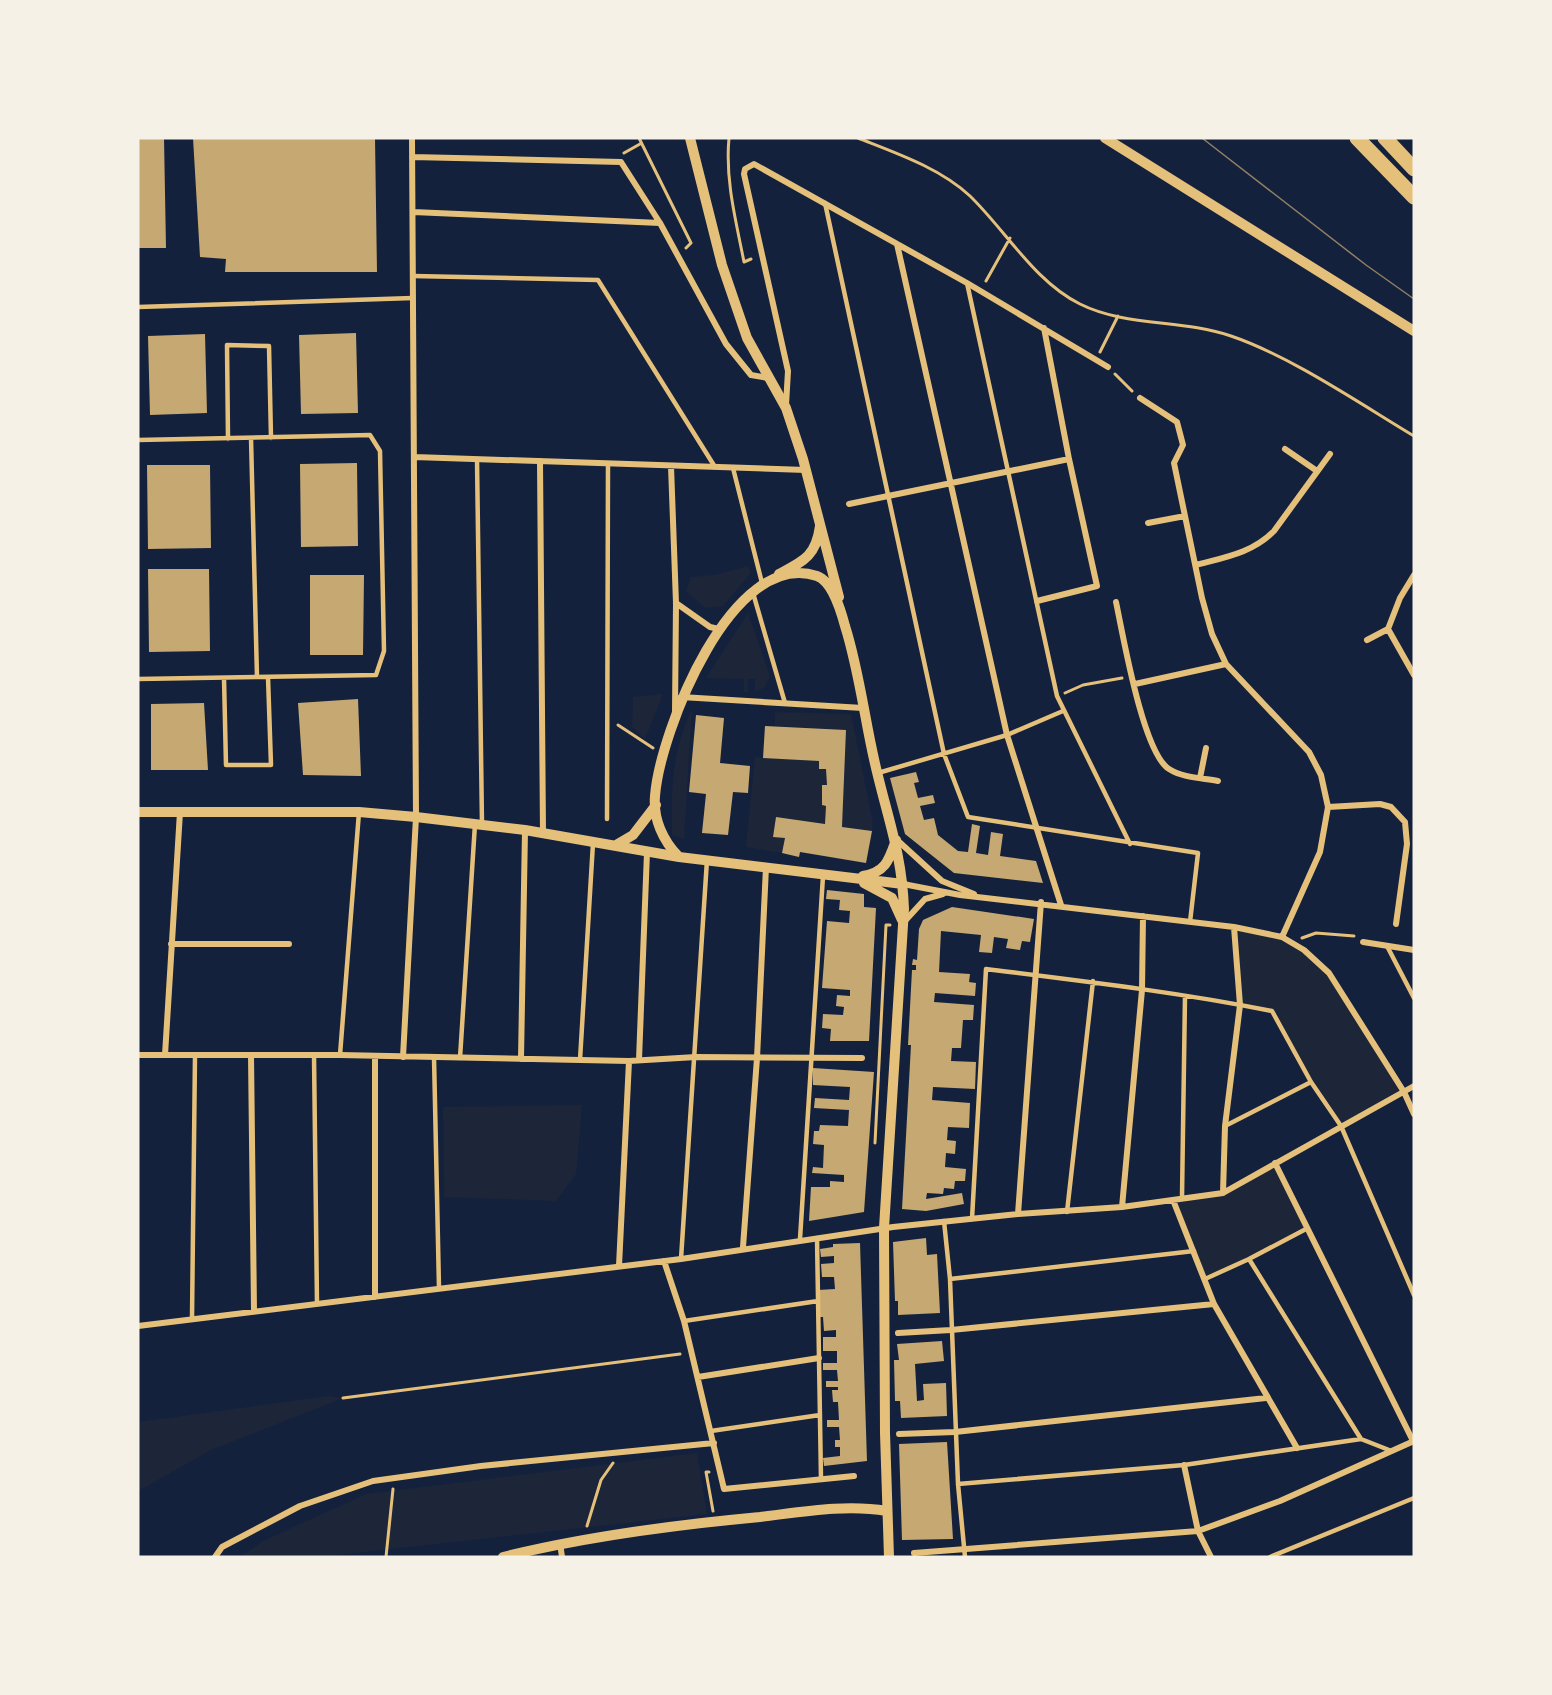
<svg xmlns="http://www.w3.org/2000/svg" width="1552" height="1695" font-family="'Asap Condensed',sans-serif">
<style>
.green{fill:#1d2539}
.building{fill:#c6a872}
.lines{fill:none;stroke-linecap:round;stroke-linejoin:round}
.path{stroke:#e5c07b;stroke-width:3}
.service{stroke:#e5c07b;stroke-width:4.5}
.minor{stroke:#e5c07b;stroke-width:6}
.tertiary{stroke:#e5c07b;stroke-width:10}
.trunk{stroke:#e5c07b;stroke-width:15}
.tram{stroke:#918062;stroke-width:1.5}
</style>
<rect width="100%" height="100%" fill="#14213d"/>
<!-- green -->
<path class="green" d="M 748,566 L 751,573 L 723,606 L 705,608 L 686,591 L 691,577 L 715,575 Z
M 748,613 L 770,676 L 765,687 L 755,692 L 755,679 L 748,679 L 748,692 L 744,692 L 744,679 L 706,678 Z
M 663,694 L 645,739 L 632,727 L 633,697 Z
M 692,708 L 684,839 L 672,835 C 671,785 672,754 692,708 Z
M 775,712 L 851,714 L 873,824 L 872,831 L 842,827 L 846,730 L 775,726 Z
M 755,757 L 819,761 L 819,769 L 826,769 L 827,785 L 822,786 L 822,805 L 826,806 L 825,824 L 776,817 L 773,836 L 785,838 L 782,853 L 746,847 Z
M 1234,927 L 1282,937 L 1318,961 L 1404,1092 L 1341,1126 L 1311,1082 L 1272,1011 L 1240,1005 Z
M 582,1105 L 576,1174 L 556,1201 L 444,1197 L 443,1107 Z
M 1275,1163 L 1306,1229 L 1205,1279 L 1173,1200 L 1223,1193 Z
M 329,1396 L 343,1398 L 211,1450 L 138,1491 L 138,1422 Z
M 697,1453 L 707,1514 L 319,1557 L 240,1557 L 263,1541 L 366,1494 Z"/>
<!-- building -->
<path class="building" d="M 138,138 L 164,138 L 166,248 L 138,248 Z
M 193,138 L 375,138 L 377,272 L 225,272 L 226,259 L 200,257 Z
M 356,333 L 358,413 L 301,414 L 299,335 Z
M 205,334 L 207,413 L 150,415 L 148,336 Z
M 357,463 L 358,546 L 301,547 L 300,464 Z
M 147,465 L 210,465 L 211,548 L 148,549 Z
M 148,569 L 209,569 L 210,651 L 149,652 Z
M 310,575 L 364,575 L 363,655 L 310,655 Z
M 358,699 L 361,776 L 303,775 L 298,703 Z
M 204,703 L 208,770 L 151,770 L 151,704 Z
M 696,715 L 724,718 L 720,763 L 750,766 L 748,793 L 733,792 L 728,835 L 702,833 L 706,794 L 689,792 Z
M 765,726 L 846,730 L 842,827 L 872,831 L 866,863 L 800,852 L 799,857 L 782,853 L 785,838 L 773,837 L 776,817 L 825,824 L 826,806 L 822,805 L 822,785 L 827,785 L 826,769 L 819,769 L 819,761 L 763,758 Z
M 916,772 L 919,782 L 914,783 L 918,798 L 933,795 L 935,803 L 920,806 L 924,820 L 934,818 L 938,835 L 958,851 L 968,852 L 972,824 L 980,826 L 976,853 L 988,855 L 991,832 L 1003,834 L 1000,856 L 1036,861 L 1043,883 L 954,873 L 905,834 L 890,778 Z
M 827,890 L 864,894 L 864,907 L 876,908 L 869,1041 L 830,1041 L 831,1029 L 822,1028 L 823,1014 L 843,1015 L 844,1007 L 836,1006 L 837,995 L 850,996 L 850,990 L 822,988 L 827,921 L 849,923 L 850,911 L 839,910 L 840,900 L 826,899 Z
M 952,907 L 1034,919 L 1030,942 L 1022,941 L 1020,950 L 1006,948 L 1008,939 L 994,937 L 992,953 L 979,952 L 981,935 L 941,931 L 939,972 L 970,974 L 969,982 L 976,983 L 975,996 L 935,993 L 934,1002 L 974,1005 L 973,1020 L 963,1020 L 961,1048 L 952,1048 L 951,1061 L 976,1062 L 975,1089 L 933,1087 L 932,1100 L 970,1103 L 969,1128 L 948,1127 L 947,1140 L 956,1141 L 955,1154 L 946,1153 L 945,1167 L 966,1169 L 965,1181 L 955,1181 L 954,1189 L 944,1188 L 943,1194 L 927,1193 L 926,1199 L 962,1193 L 964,1204 L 926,1211 L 902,1209 L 911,1045 L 908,1045 L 912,970 L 916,970 L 916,965 L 912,965 L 913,959 L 917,960 L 919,929 L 923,920 Z
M 813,1068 L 874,1072 L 864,1212 L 809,1221 L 811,1187 L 830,1187 L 830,1181 L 844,1182 L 844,1175 L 812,1173 L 813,1167 L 823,1168 L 824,1145 L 813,1144 L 814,1131 L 819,1131 L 820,1125 L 848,1126 L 849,1110 L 814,1108 L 815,1098 L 849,1100 L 850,1087 L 813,1085 Z
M 926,1238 L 927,1255 L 937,1254 L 940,1313 L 898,1315 L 898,1301 L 895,1301 L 893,1242 Z
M 860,1243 L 867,1461 L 824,1466 L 823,1458 L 840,1456 L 840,1447 L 835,1447 L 835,1440 L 840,1440 L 839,1427 L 827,1427 L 827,1420 L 839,1420 L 838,1402 L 833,1402 L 832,1390 L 838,1390 L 838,1387 L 826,1387 L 826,1381 L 838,1381 L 837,1370 L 823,1370 L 823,1363 L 837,1363 L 837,1351 L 823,1351 L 823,1337 L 836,1337 L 836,1330 L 824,1331 L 823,1317 L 819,1317 L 818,1290 L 835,1289 L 834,1277 L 822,1277 L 821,1264 L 834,1263 L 834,1256 L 821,1257 L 820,1249 L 833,1247 L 833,1244 Z
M 942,1341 L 944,1361 L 915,1364 L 917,1401 L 924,1400 L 923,1384 L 946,1383 L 947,1416 L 901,1418 L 900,1401 L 895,1401 L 894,1360 L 899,1360 L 897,1344 Z
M 947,1442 L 953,1539 L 902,1540 L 899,1444 Z"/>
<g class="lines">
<!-- path -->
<path class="path" d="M 639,138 L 691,243 L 686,248
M 729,138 C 725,180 736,221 744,262 L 751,259
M 858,138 C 896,153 940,168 970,196 C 1006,231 1035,282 1080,304 C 1126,327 1182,319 1231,336 C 1290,356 1359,403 1414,436
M 624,153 L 640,144
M 986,281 L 1010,238
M 1100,352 L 1118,316
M 1115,374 L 1132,391
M 1065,693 L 1083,685 L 1122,678
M 618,725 L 653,748
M 1302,938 L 1316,933 L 1354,936
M 875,1143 L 886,925 L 890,925
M 343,1398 L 680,1354
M 709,1472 L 706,1472 L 713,1511
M 587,1526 L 601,1480 L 613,1463
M 386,1557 L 393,1489"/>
<!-- service -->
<path class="service" d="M 825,203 L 944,754 L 968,817 L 1198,853 L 1190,922
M 413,276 L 598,280 L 715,467
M 967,283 L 1057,696 L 1130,844
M 138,307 L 413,298
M 251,438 L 257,677
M 228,439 L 227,345 L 269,346 L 271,438
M 138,440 L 370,435 L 380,451 L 384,651 L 376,675 L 138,679
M 477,459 L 482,825
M 733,468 L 762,583
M 753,593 L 785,703
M 224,678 L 226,765 L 271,765 L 268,677
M 878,773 L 1007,735 L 1063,711
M 607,819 L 608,463
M 1387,946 L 1414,998
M 314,1055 L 317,1304
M 340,1055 L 359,812
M 434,1057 L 439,1288
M 460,1058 L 475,824
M 580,1060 L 593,843
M 1225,1126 L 1311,1082
M 1182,1197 L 1185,996
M 1067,1212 L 1093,981
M 972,1219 L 986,969 C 1082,981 1177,992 1272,1011 L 1311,1082 L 1341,1126 L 1414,1295
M 944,1221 L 950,1279 L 958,1484 L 965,1557
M 817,1238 L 821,1479
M 800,1239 L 823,876
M 681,1259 L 707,860
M 1249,1259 L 1361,1439
M 950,1279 L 1194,1251
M 1205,1279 L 1249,1259 L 1306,1229
M 192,1319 L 195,1055
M 684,1321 L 818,1301
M 711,1431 L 820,1415
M 958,1484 L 1184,1465 L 1361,1439 L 1389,1450
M 1270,1557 L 1414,1498"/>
<!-- minor -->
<path class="minor" d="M 412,157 L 621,162 L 660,223 L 726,344 L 751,375 L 768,378
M 413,212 L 660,223
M 897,244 L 1007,735 L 1061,905
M 1140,398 L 1177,422 L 1183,445 L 1174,463 L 1202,598 L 1212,634 L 1226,664 L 1309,752 L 1321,775 L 1328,807 L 1320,852 L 1282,937
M 786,405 L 788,371 L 744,174 L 745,169 L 754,164 L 967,283 L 1108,367
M 1285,449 L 1317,471
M 414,457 L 806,470
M 540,461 L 543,834
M 671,466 L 676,603 L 675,711
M 849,504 L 1069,459
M 1148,523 L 1185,516
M 1196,565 C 1226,557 1252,553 1274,531 L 1330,454
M 1414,575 L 1400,598 L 1388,629 L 1414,675
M 1037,601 L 1097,586 L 1069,459 L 1044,328
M 1116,602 C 1123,635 1143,753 1169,769 C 1183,778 1202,778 1218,781
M 676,603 L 710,627 L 719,629
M 1367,640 L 1388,629
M 1135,684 L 1226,664
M 681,697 L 863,708
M 1200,778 L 1206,748
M 1328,807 L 1380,804 L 1391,807 L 1405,822 L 1407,844 L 1396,924
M 896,839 L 942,881 L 974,894
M 903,884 L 960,895 L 1234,927 L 1282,937 L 1304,950 L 1329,973 L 1404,1092 L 1414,1114
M 904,922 L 925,899 L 943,894
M 1363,942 L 1414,950
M 171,944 L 289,944
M 138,1055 L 340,1055 L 629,1061 L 696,1057 L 862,1058
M 165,1055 L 180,812
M 251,1055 L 254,1311
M 403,1057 L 416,817 L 412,138
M 521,1059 L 525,830
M 639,1060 L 647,852
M 1275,1163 L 1413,1441
M 1223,1193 L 1225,1126 L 1240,1005 L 1234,927
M 1173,1200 L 1214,1304 L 1297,1448
M 1122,1207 L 1142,990 L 1143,916
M 1018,1214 L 1041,902
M 743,1247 L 757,1058 L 766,867
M 664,1261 L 684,1321 L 724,1489 L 854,1476
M 619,1266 L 629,1061
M 375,1297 L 375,1056
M 138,1326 L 681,1259 L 893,1227 L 1018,1214 L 1122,1207 L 1223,1193 L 1414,1086
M 898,1333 L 951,1330 L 1214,1304
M 698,1377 L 819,1358
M 899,1434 L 955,1432 L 1266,1398
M 1184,1465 L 1198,1531 L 1211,1557
M 560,1543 L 562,1557
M 914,1553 L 1198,1531 L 1280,1501 L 1414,1441
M 215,1557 L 222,1547 L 300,1506 L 373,1481 L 481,1466 L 714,1443"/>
<!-- tertiary -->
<path class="tertiary" d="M 690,138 L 722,265 L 747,338 L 786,408 L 803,459 L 839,597
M 1105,138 L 1414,331
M 779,574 C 804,561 816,556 820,526
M 138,812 L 359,812 L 416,817 L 525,830 L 679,857 L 903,884
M 616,845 L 633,835 L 656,805
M 679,857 C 663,841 653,819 655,796 C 660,732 732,547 817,576 C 833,582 841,611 845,626 C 860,673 865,724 877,772 C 889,822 902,856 904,909 L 884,1228 L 885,1433 L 889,1557
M 863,876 C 886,872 889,860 896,840
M 864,883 L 892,898 L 902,920
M 503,1557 C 587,1536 674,1525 760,1517 C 802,1512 845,1504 887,1511"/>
<!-- trunk -->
<path class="trunk" d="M 1357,138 L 1414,197
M 1385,138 L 1414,169"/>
<!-- tram -->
<path class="tram" d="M 1202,138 L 1366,265 L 1414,299"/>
</g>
<!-- border -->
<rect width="1552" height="1695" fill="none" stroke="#f6f1e7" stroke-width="279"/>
</svg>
